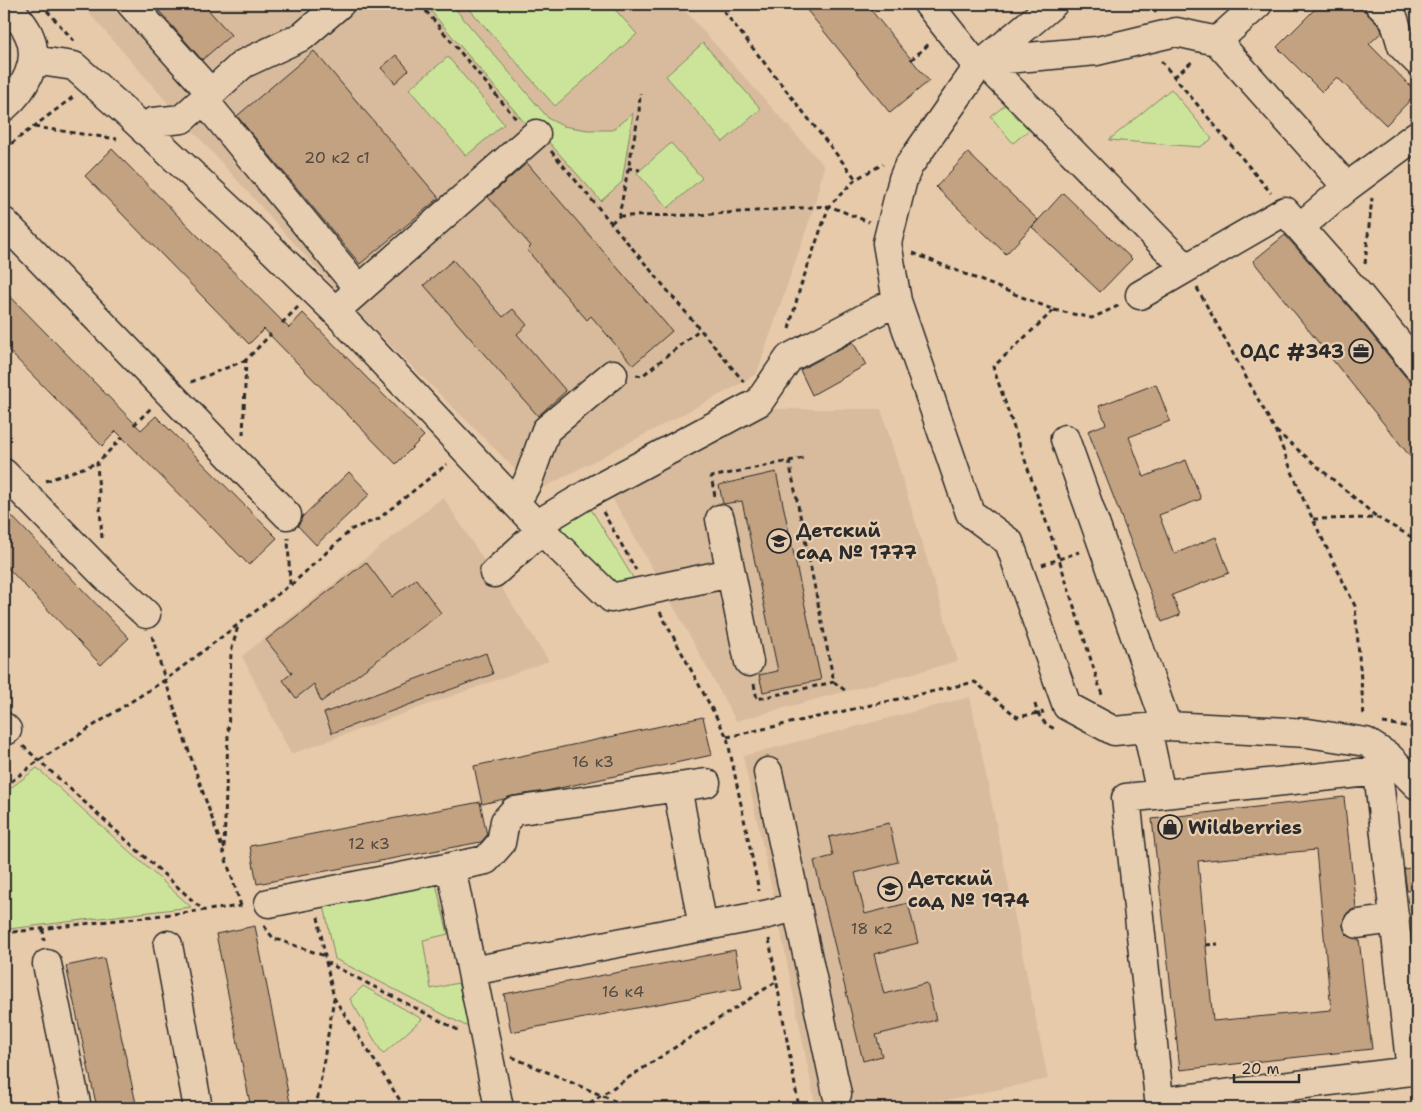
<svg xmlns="http://www.w3.org/2000/svg" width="1421" height="1112" font-family="'Shantell Sans',sans-serif">
<style>
.built{fill:#d8bb9c}
.green{fill:#cce49a;stroke:#7c8862}
.building{fill:#c3a281;stroke:#2b2b2b;fill-rule:evenodd}
.lines{fill:none;stroke-linecap:round;stroke-linejoin:round}
.minor-casing{stroke:#2b2b2b;stroke-width:31}
.path{stroke:#2b2b2b;stroke-width:3;stroke-dasharray:5 4;stroke-linecap:butt}
.minor{stroke:#e8ceb0;stroke-width:28}
.labels{text-anchor:middle;dominant-baseline:central;stroke-width:4.5;stroke-linejoin:round;paint-order:stroke}
.number-label{font-size:16px;fill:#514940}
.poi-label{font-size:19px;font-weight:bold;fill:#2b2b2b;stroke:#e8ceb0;text-anchor:start}
</style>
<rect width="100%" height="100%" fill="#e7caaa"/>
<filter id="ink" filterUnits="userSpaceOnUse"><feTurbulence type="fractalNoise" baseFrequency=".02" numOctaves="2"/><feDisplacementMap in="SourceGraphic" scale="10" xChannelSelector="R" yChannelSelector="G"/><feConvolveMatrix kernelMatrix="1 2 1 2 8 2 1 2 1" color-interpolation-filters="sRGB"/></filter>
<g filter="url(#ink)">
<!-- built -->
<path class="built" d="M 81,4 L 679,4 L 824,166 L 814,207 L 757,373 L 744,382 L 537,491 L 346,301 L 182,119 Z
M 768,409 L 881,409 L 958,661 L 736,721 L 663,587 L 610,494 Z
M 443,497 L 549,661 L 291,754 L 242,656 Z
M 970,697 L 1048,1079 L 908,1108 L 816,1108 L 777,912 L 743,756 Z"/>
<!-- green -->
<path class="green" d="M 425,4 L 451,4 L 549,119 L 563,126 L 588,130 L 612,130 L 633,113 L 622,182 L 601,201 L 539,131 L 524,122 Z
M 465,4 L 610,4 L 637,34 L 555,106 Z
M 703,43 L 761,109 L 723,142 L 666,76 Z
M 448,57 L 504,124 L 466,156 L 409,89 Z
M 1171,89 L 1212,139 L 1200,147 L 1109,140 Z
M 1014,97 L 1036,124 L 1013,143 L 991,117 Z
M 671,143 L 702,178 L 668,208 L 637,173 Z
M 589,506 L 635,581 L 616,586 L 554,527 Z
M 37,768 L 191,907 L 9,929 L 7,923 L 4,923 L 4,793 Z
M 435,880 L 448,934 L 423,940 L 431,989 L 458,983 L 470,1028 L 335,959 L 323,900 Z
M 363,986 L 422,1019 L 383,1054 L 350,999 Z"/>
<!-- building -->
<path class="building" d="M 153,4 L 203,4 L 231,35 L 202,60 Z
M 802,4 L 866,4 L 929,81 L 890,113 Z
M 1320,4 L 1358,4 L 1380,27 L 1382,32 L 1369,44 L 1417,93 L 1386,125 L 1337,77 L 1322,92 L 1277,47 Z
M 314,51 L 439,198 L 360,264 L 237,116 Z
M 396,55 L 409,70 L 395,83 L 381,68 Z
M 112,149 L 289,328 L 303,313 L 424,436 L 396,464 L 264,329 L 249,344 L 85,176 Z
M 968,153 L 1038,220 L 1006,254 L 936,187 Z
M 527,163 L 672,331 L 633,365 L 591,316 L 587,320 L 553,281 L 527,250 L 531,246 L 488,197 Z
M 1063,193 L 1132,259 L 1100,292 L 1032,227 Z
M 1285,235 L 1349,307 L 1417,391 L 1417,465 L 1253,261 Z
M 453,260 L 503,317 L 513,309 L 527,325 L 517,334 L 566,391 L 538,416 L 424,285 Z
M 4,290 L 141,430 L 156,416 L 277,538 L 249,565 L 116,431 L 102,446 L 4,346 Z
M 853,342 L 866,365 L 812,395 L 800,370 Z
M 1156,384 L 1170,421 L 1129,437 L 1144,477 L 1186,460 L 1201,499 L 1159,515 L 1174,554 L 1216,537 L 1229,573 L 1172,595 L 1180,615 L 1162,622 L 1088,431 L 1106,424 L 1099,406 Z
M 349,472 L 370,494 L 316,545 L 298,526 L 302,517 Z
M 776,472 L 821,680 L 763,692 L 759,675 L 778,671 L 742,501 L 723,504 L 719,485 Z
M 4,508 L 129,638 L 101,665 L 4,564 Z
M 366,562 L 392,597 L 416,579 L 441,613 L 321,702 L 314,684 L 296,698 L 283,680 L 292,673 L 266,640 Z
M 486,653 L 493,674 L 332,733 L 324,713 Z
M 703,717 L 712,755 L 546,791 L 512,796 L 504,799 L 482,804 L 474,766 Z
M 1344,797 L 1356,908 L 1348,912 L 1344,918 L 1343,926 L 1346,934 L 1352,938 L 1359,939 L 1372,1049 L 1180,1070 L 1152,819 ZM 1316,850 L 1331,1010 L 1213,1021 L 1198,861 Z
M 480,802 L 487,835 L 481,842 L 257,884 L 250,846 Z
M 889,823 L 898,862 L 855,873 L 865,914 L 908,903 L 918,943 L 874,954 L 884,994 L 927,983 L 936,1020 L 876,1035 L 882,1056 L 863,1061 L 814,861 L 833,856 L 829,837 Z
M 1417,867 L 1417,890 L 1407,891 L 1404,869 Z
M 255,926 L 291,1108 L 251,1108 L 216,934 Z
M 735,950 L 742,988 L 511,1032 L 504,994 Z
M 104,958 L 137,1108 L 97,1108 L 66,966 Z"/>
<g class="lines">
<!-- minor casing -->
<g class="minor-casing">
<path id="minor" d="M 131,4 L 210,92
M 928,4 L 978,67
M 1258,4 L 1217,41 L 1347,187
M 1379,4 L 1394,19 L 1402,46 L 1417,61
M 33,60 L 74,66 L 130,116 L 256,234 L 335,311 L 541,530 L 611,598 L 731,573
M 983,61 L 1186,268
M 983,61 L 1097,51 L 1176,32 L 1217,41
M 203,99 L 359,289
M 4,107 C 24,90 41,62 29,35 C 24,23 14,14 6,4
M 145,131 L 153,122 L 182,119 L 243,64 L 303,36 L 340,4
M 4,222 L 287,515
M 1300,227 L 1347,187 L 1417,135
M 1140,295 L 1285,211 L 1361,297 L 1417,366
M 897,301 L 970,513 L 1009,542 L 1067,706 L 1114,731 L 1167,726 L 1308,733 L 1366,742 L 1388,756 L 1417,785
M 335,311 L 536,134
M 1065,439 L 1167,726
M 4,473 L 105,576 L 146,614
M 512,499 L 522,492 L 528,481 L 546,430 L 613,374
M 720,519 L 749,662
M 536,525 L 591,492 L 759,402 L 789,358 L 897,301 L 887,243 L 903,179 L 908,167 L 978,67 L 1053,4
M 494,573 L 541,530
M 4,727 L 7,730
M 1147,729 L 1161,794
M 768,772 L 837,1094
M 677,787 L 703,927
M 451,867 L 486,860 L 501,843 L 505,821 L 514,811 L 706,783
M 269,903 L 451,867 L 499,1108
M 1358,924 L 1395,919
M 168,945 L 198,1108
M 47,964 L 77,1108
M 472,971 L 764,915 L 797,907
M 1160,1102 L 1411,1071 L 1378,771 L 1126,798 L 1160,1108"/>
</g>
<!-- path -->
<path class="path" d="M 41,4 L 74,41
M 420,4 L 517,120
M 718,4 L 856,179
M 1147,4 L 1156,12
M 870,10 L 877,4
M 911,60 L 929,44
M 1161,61 L 1271,193
M 1174,77 L 1193,61
M 34,127 L 117,139
M 4,149 L 73,97
M 551,151 L 744,382
M 628,168 L 640,170
M 619,216 L 697,215 L 829,206 L 869,222
M 611,223 L 619,216 L 639,113 L 640,93
M 913,253 L 1054,310 L 993,367 L 1059,559 L 1103,698
M 1365,264 L 1372,198
M 1197,288 L 1275,430 L 1304,501 L 1355,606 L 1364,717
M 1054,310 L 1092,318 L 1120,305
M 282,323 L 298,307
M 789,329 L 800,288 L 829,206 L 856,179 L 883,164
M 636,375 L 642,376 L 699,330
M 191,382 L 246,360
M 134,425 L 151,408
M 1276,431 L 1378,518
M 243,435 L 246,360 L 271,334
M 789,461 L 834,682 L 846,691
M 46,481 L 97,463
M 715,496 L 711,477 L 804,458
M 603,512 L 636,570
M 1313,519 L 1378,518 L 1417,540
M 102,538 L 97,463 L 123,437
M 1042,565 L 1079,552
M 291,585 L 352,529 L 378,519 L 447,464
M 660,612 L 727,737 L 759,891
M 152,636 C 178,727 213,816 241,906
M 754,684 L 757,699 L 834,682
M 1035,704 C 1038,717 1044,724 1055,729
M 1383,723 L 1417,728
M 727,737 L 975,682 L 1017,717 L 1044,712
M 23,746 L 203,910
M 4,787 L 38,761 L 165,680 L 290,585 L 288,538
M 224,848 L 231,652 L 238,626
M 318,917 L 326,962 L 460,1031
M 264,926 L 273,938 L 325,956
M 43,929 L 44,941
M 4,933 L 242,906
M 769,939 L 799,1108
M 1206,945 L 1218,944
M 326,962 L 334,998 L 405,1108
M 512,1057 L 631,1108
M 316,1108 L 334,998
M 582,1108 L 777,981"/>
<!-- minor -->
<use href="#minor" class="minor"/>
</g>
</g>
<!-- icons -->
<defs>
<g id="office-ring" transform="scale(1.25)"><circle r="9.5" fill="#e8ceb0" stroke="#2b2b2b" stroke-width="1.5"/><path d="M-6-3h4V-5.5h4V-3h4V5H-6ZM-1-4.5V-3h2v-1.5ZM-6 0V1H6V0Z" fill="#2b2b2b"/></g>
<g id="school-ring" transform="scale(1.25)"><circle r="9.5" fill="#e8ceb0" stroke="#2b2b2b" stroke-width="1.5"/><path d="M0-5L7-2L0 1L-7-2ZM-4 1L0 2.5L4 1V4Q0 6-4 4Z" fill="#2b2b2b"/></g>
<g id="shop-ring" transform="scale(1.25)"><circle r="9.5" fill="#e8ceb0" stroke="#2b2b2b" stroke-width="1.5"/><path d="M-5-2.5h2.3a2.7 3.5 0 0 1 5.4 0H5L5.5 6h-11ZM-1.5-2.5h3a1.5 2.3 0 0 0-3 0Z" fill="#2b2b2b"/></g>
</defs>
<g fill-rule="evenodd">
<use href="#office-ring" x="1361" y="351"/>
<use href="#school-ring" x="779" y="541"/>
<use href="#shop-ring" x="1170" y="827"/>
<use href="#school-ring" x="890" y="889"/>
</g>
<g class="labels">
<!-- number labels -->
<g class="number-label">
<text x="337" y="157">20 к2 с1</text>
<text x="593" y="761">16 к3</text>
<text x="369" y="843">12 к3</text>
<text x="872" y="928">18 к2</text>
<text x="623" y="991">16 к4</text>
</g>
<!-- poi labels -->
<g class="poi-label">
<text x="1344" y="351" text-anchor="end">ОДС #343</text>
<text x="796" y="530">Детский<tspan x="796" dy="22">сад № 1777</tspan></text>
<text x="1188" y="827">Wildberries</text>
<text x="908" y="878">Детский<tspan x="908" dy="22">сад № 1974</tspan></text>
</g>
</g>
<!-- margin -->
<rect width="1421" height="1112" fill="none" stroke="#e8ceb0" stroke-width="20"/>
<rect x="10" y="10" width="1401" height="1092" fill="none" stroke="#2b2b2b" stroke-width="2" filter="url(#ink)"/>
<!-- scale -->
<path d="M1234 1074v8h65v-8" fill="none" stroke="#2b2b2b" stroke-width="2.5"/>
<text x="1241" y="1074" font-size="15" fill="#2b2b2b" stroke="#e8ceb0" stroke-width="4" paint-order="stroke">20 m</text>
</svg>
